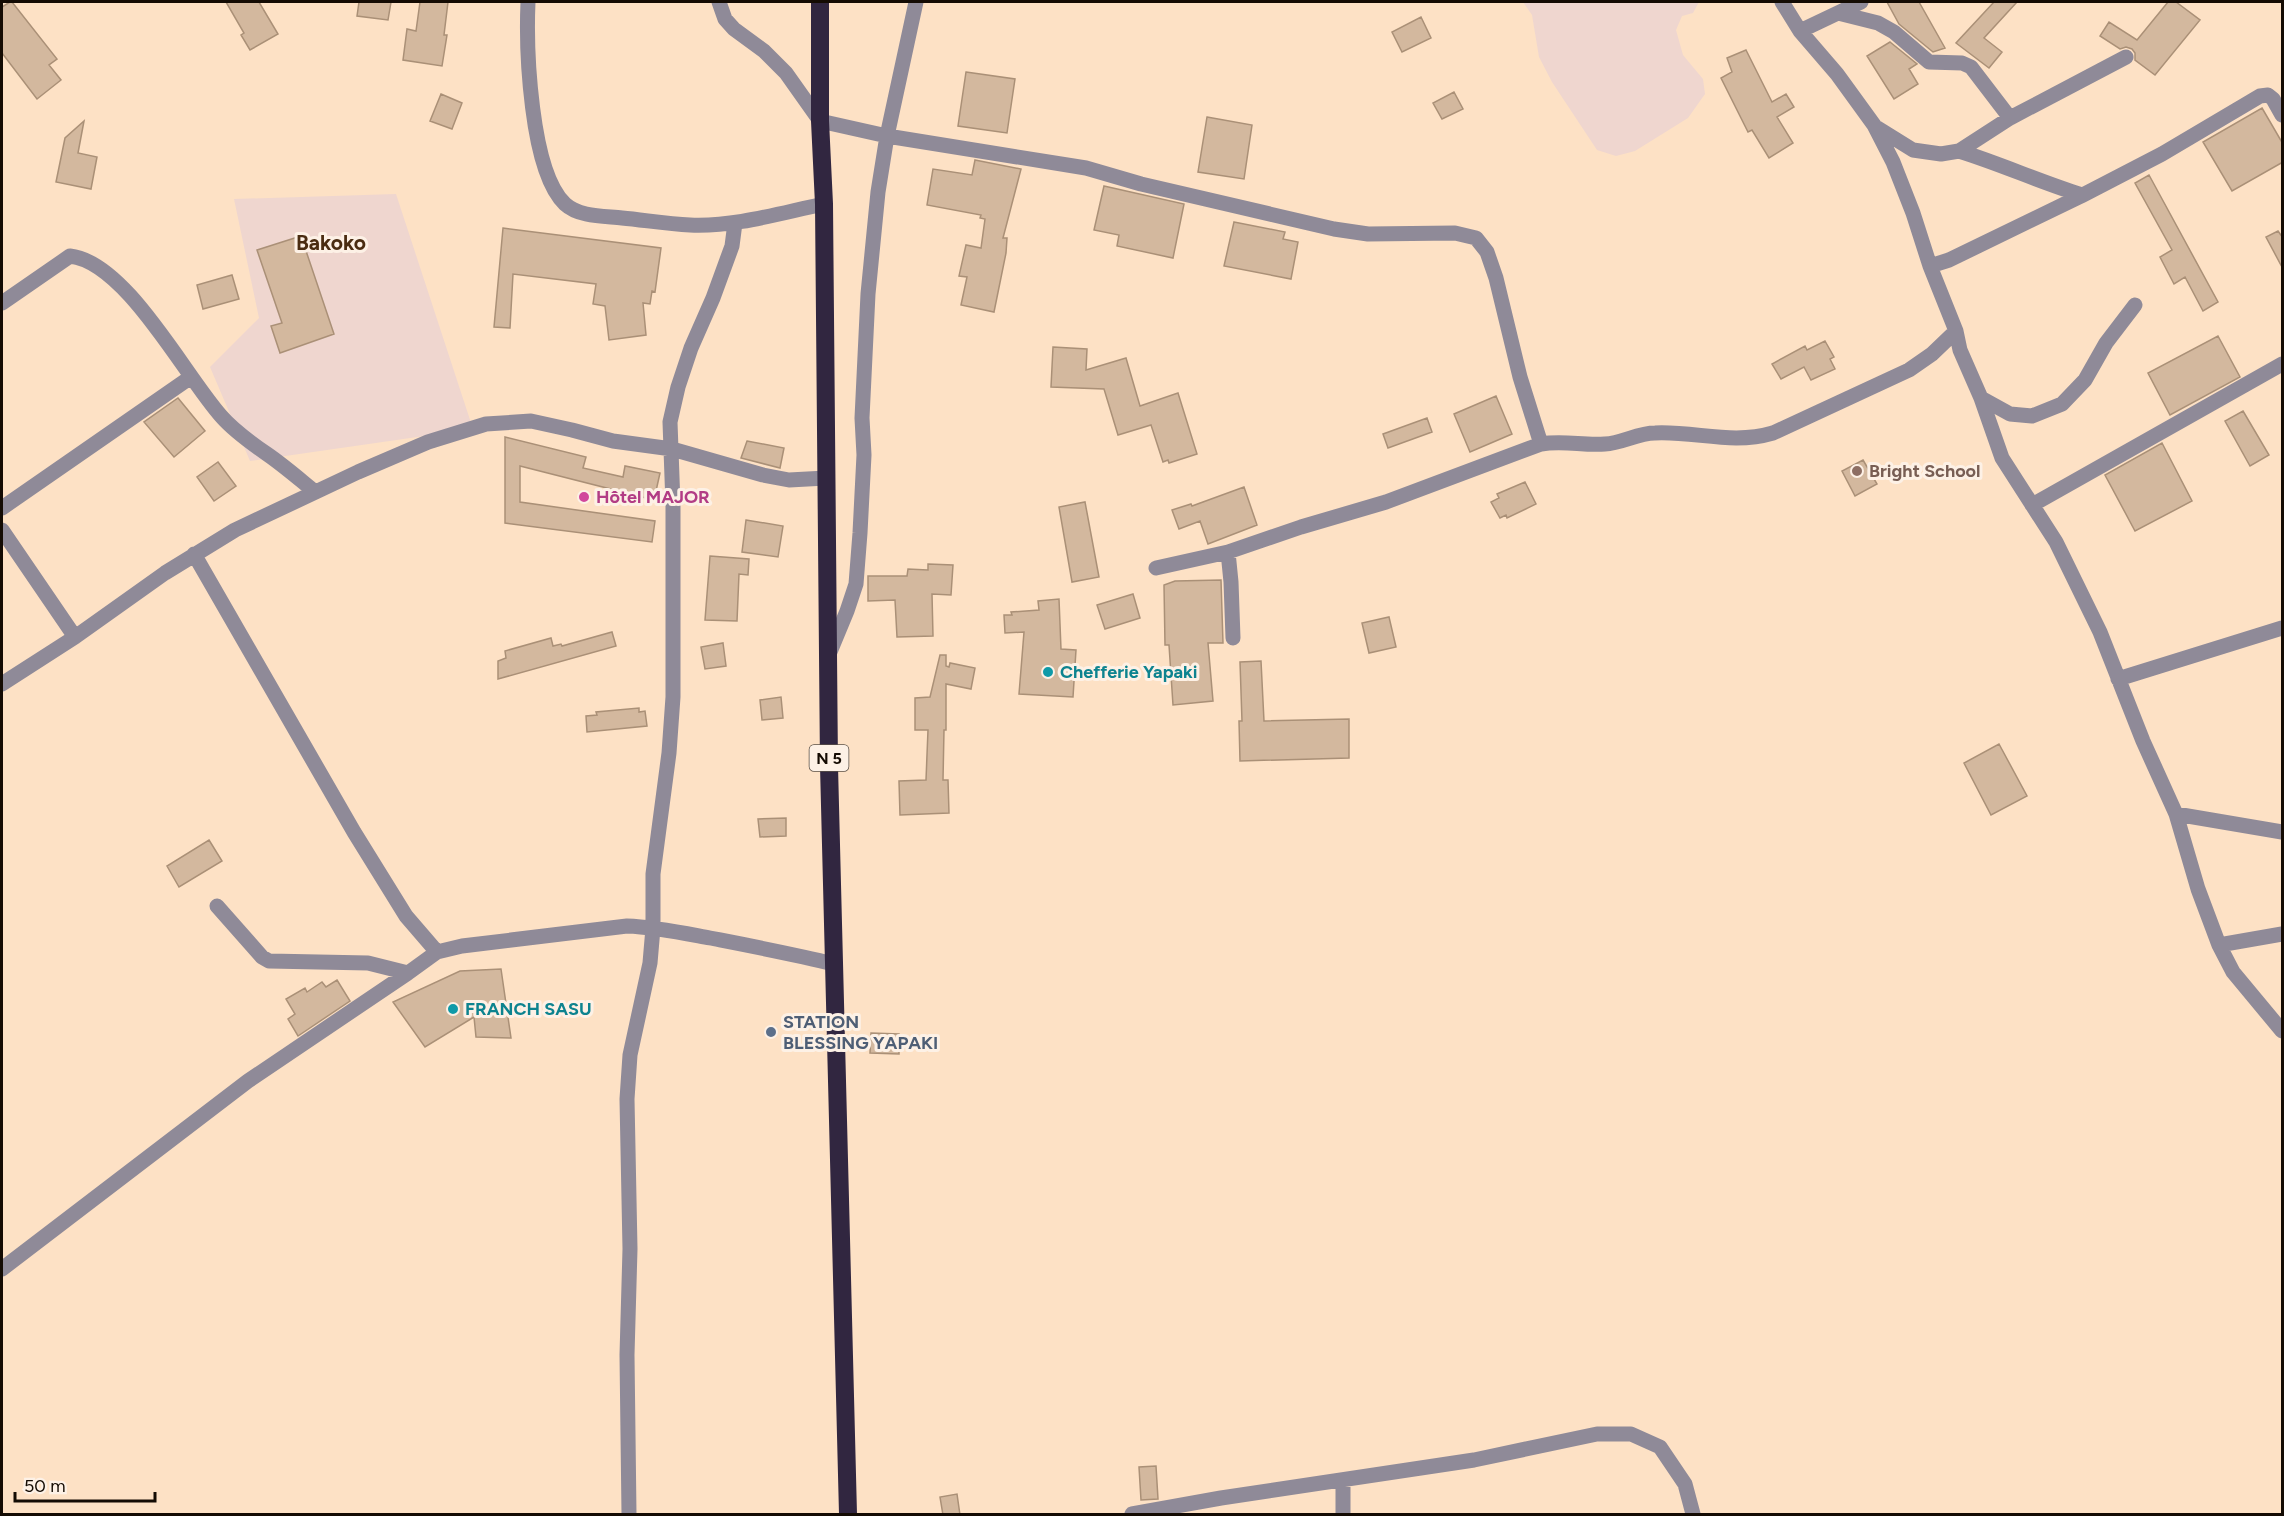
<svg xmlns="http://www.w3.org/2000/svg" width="2284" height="1516" font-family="Figtree,sans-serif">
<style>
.industrial{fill:#efd6cf}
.building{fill:#d3b89e;stroke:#aa9077;stroke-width:1.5}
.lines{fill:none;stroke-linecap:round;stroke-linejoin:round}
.street{stroke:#8f8a98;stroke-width:15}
.highway{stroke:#312640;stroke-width:18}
.education-dot{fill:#8d6e63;stroke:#fdf1e6;stroke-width:2}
.hotel-dot{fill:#d1479c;stroke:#fdf1e6;stroke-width:2}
.culture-dot{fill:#0f9aa8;stroke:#fdf1e6;stroke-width:2}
.service-dot{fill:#5c6f8a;stroke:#fdf1e6;stroke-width:2}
.labels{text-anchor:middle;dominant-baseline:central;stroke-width:6;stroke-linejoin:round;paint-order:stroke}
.shield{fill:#fdf1e6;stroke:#5a5047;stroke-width:1.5}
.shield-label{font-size:16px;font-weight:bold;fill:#140b03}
.education-label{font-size:18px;font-weight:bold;fill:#785e54;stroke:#fdf1e6;text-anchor:start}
.hotel-label{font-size:18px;font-weight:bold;fill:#b23c85;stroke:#fdf1e6;text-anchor:start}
.culture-label{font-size:18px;font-weight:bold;fill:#0d838f;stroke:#fdf1e6;text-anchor:start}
.service-label{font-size:18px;font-weight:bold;fill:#4e5e75;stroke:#fdf1e6;text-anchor:start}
.quarter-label{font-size:21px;font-weight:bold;fill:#4a2c11;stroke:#fdf1e6}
</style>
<rect width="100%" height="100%" fill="#fde1c5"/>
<!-- industrial -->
<path class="industrial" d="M 1523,2 L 1699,2 L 1693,13 L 1682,16 L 1676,30 L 1683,55 L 1703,79 L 1705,94 L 1688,118 L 1635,151 L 1616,156 L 1597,150 L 1552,82 L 1539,57 L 1532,15 Z
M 396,194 L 473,429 L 250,461 L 210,367 L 259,318 L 234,199 Z"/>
<!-- building -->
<path class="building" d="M 10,2 L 12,2 L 57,59 L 49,65 L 61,80 L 37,99 L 2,53 L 2,7 Z
M 226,2 L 259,2 L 278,34 L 250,50 L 241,35 L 244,33 Z
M 359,2 L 391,2 L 388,20 L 357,16 Z
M 420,2 L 448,2 L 444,35 L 447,35 L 442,66 L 403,60 L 407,29 L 416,31 Z
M 1887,2 L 1919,2 L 1945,48 L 1933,52 L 1899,24 Z
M 1994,2 L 2017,2 L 1984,38 L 2002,52 L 1989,68 L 1956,43 Z
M 2168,2 L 2176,2 L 2200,20 L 2155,75 L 2135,60 L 2135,53 L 2132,49 L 2126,47 L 2120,49 L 2100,36 L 2109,22 L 2137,40 Z
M 1421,17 L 1431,38 L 1402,52 L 1392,32 Z
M 1890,42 L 1917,64 L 1909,69 L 1918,84 L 1894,99 L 1867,56 Z
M 1746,50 L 1772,102 L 1786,94 L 1794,107 L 1777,117 L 1793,143 L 1769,158 L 1752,130 L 1748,132 L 1721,78 L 1732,72 L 1727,58 Z
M 966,72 L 1015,79 L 1007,133 L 958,126 Z
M 1454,92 L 1463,109 L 1442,119 L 1433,103 Z
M 441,94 L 462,103 L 452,129 L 430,121 Z
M 2262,108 L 2283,144 L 2283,162 L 2232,191 L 2203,142 Z
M 1207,117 L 1252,125 L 1244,179 L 1198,172 Z
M 84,121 L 78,153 L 97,157 L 91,189 L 56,182 L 65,138 Z
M 975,160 L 1021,169 L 1003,238 L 1007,238 L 1006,253 L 994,312 L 961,305 L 967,277 L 959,276 L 966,245 L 981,248 L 985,219 L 980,218 L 981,215 L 927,205 L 933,169 L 972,175 Z
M 2149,175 L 2218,302 L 2203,311 L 2185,277 L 2174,284 L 2160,257 L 2172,250 L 2135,183 Z
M 1104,186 L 1184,204 L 1173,258 L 1117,246 L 1119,235 L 1094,230 Z
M 1234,222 L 1285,232 L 1283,239 L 1298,242 L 1291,279 L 1224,266 Z
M 503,228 L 661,248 L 655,292 L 652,291 L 650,304 L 643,303 L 646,335 L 609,340 L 605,306 L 593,304 L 596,284 L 513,274 L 510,328 L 494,327 Z
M 2278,231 L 2283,238 L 2283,269 L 2266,237 Z
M 301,236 L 334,334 L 280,353 L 271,326 L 282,323 L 257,250 Z
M 232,275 L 239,299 L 203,309 L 197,285 Z
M 2218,336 L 2240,377 L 2170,415 L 2148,373 Z
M 1825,341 L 1834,357 L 1830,359 L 1835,369 L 1811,380 L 1804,367 L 1781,379 L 1772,364 L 1805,346 L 1807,350 Z
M 1053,347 L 1087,349 L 1086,370 L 1126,358 L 1140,406 L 1178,393 L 1197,454 L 1169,463 L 1168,460 L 1163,462 L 1151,425 L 1118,435 L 1104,389 L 1051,387 Z
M 1496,396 L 1512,434 L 1470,452 L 1454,414 Z
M 178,398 L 205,431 L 174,457 L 144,422 Z
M 2243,411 L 2269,455 L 2250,466 L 2225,421 Z
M 1427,418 L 1432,432 L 1388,448 L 1383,434 Z
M 505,437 L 586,457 L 583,468 L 623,477 L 625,466 L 660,473 L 654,500 L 520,466 L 520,502 L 655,521 L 652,542 L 505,523 Z
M 747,441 L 784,448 L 780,468 L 741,458 Z
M 2162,443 L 2192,501 L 2135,531 L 2105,475 Z
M 1863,460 L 1877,484 L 1855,496 L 1842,471 Z
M 218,462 L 236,486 L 214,501 L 197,477 Z
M 1525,482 L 1536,504 L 1507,518 L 1506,515 L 1500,518 L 1491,502 L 1499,498 L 1497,494 Z
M 1244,487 L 1257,525 L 1208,544 L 1200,521 L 1179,529 L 1172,510 L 1191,504 L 1192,506 Z
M 1085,502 L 1099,577 L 1072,582 L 1059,507 Z
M 746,520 L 783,526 L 778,557 L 742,552 Z
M 710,556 L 749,559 L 748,575 L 739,574 L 737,621 L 705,620 Z
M 928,564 L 953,565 L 951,595 L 932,594 L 933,636 L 897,637 L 895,600 L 868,601 L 868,576 L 907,576 L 908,569 L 928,570 Z
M 1221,580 L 1223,643 L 1208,643 L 1213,701 L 1173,705 L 1169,645 L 1165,645 L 1164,585 L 1175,581 Z
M 1133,594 L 1140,618 L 1105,629 L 1097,605 Z
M 1059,599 L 1061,649 L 1076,650 L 1073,697 L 1019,694 L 1024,632 L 1005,633 L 1004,615 L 1012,615 L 1011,612 L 1039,610 L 1038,601 Z
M 1389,617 L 1396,647 L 1369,653 L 1362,623 Z
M 612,632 L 616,646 L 498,679 L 498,661 L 506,658 L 505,651 L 551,638 L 553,646 L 561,644 L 562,646 Z
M 723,643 L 726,666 L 705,669 L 701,647 Z
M 940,655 L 946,655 L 946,666 L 949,667 L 950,663 L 975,668 L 971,689 L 946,684 L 946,730 L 944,730 L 943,780 L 948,780 L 949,813 L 900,815 L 899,781 L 926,780 L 928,730 L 915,730 L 915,698 L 930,697 Z
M 1261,661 L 1264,721 L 1349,719 L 1349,758 L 1240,761 L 1239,721 L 1242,721 L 1240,662 Z
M 781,697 L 783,718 L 762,720 L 760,700 Z
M 639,708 L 639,712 L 645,711 L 647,726 L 587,732 L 586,716 L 597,715 L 596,712 Z
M 1999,744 L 2027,796 L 1991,815 L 1964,763 Z
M 786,818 L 786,836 L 760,837 L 758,819 Z
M 209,840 L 222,861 L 179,887 L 167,866 Z
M 501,969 L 511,1038 L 476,1037 L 474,1017 L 425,1047 L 393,1002 L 460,971 Z
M 337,980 L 350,1001 L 298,1036 L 288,1019 L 295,1014 L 286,999 L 305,988 L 307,992 L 322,982 L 326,987 Z
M 871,1033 L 899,1034 L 899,1054 L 870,1053 Z
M 1156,1466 L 1158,1499 L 1141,1500 L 1139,1467 Z
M 957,1494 L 960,1515 L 943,1515 L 940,1497 Z"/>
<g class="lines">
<!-- street -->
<path class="street" d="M 528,2 C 526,48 530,171 565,204 C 579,217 604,216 622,218 C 644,220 667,224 690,225 C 735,227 780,213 824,204
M 719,2 L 725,19 L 734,29 L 764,51 L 786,73 L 820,121 L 887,136 L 1086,168 L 1141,184 L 1334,229 L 1368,234 L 1455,233 L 1476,238 L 1487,252 L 1496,278 L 1520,377 L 1541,444
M 1782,2 L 1800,31 L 1837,74 L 1874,125 L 1893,162 L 1913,213 L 1930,266 L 1956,331 L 1960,350 L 1981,398 L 2002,458 L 2056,542 L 2100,632 L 2143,741 L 2176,814 L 2198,889 L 2219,945 L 2233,972 L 2282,1031
M 1838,13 L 1878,23 L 1894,32 L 1929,62 L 1962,63 L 1971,67 L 2010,118
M 1800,31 L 1861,2
M 1876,127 L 1913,150 L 1941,154 L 1959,151 L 2010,118 L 2126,57
M 1959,151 C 2001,164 2040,182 2082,195
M 1930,266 L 1949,260 L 2081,196 L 2162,154 L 2260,96 L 2268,95 L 2273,99 L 2282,115
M 2,303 L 70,256 C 126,262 185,376 221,416 C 234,431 251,443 267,454 C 283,465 298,478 314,491
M 1981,398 L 2010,414 L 2032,416 L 2062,404 L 2085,380 L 2106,343 L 2135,305
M 2032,505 L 2282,364
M 2,508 L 191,377
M 2,530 L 75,637
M 1228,552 L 1231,582 L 1233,638
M 194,554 L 354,832 L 406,916 L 437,952
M 1156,568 L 1228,552 L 1301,527 L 1386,502 L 1541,444 C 1564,440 1584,446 1605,444 C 1622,443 1638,433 1655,433 C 1696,431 1732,445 1773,433 L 1909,370 L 1932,354 L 1956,331
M 830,652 L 847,611 L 856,584 L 860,533 L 864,455 L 862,418 L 868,294 L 878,192 L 887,136 L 916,2
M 2118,679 L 2282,628
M 2,684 L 75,637 L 165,573 L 235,530 L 358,472 L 428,442 L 486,424 L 531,421 L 572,430 L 613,441 L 672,449 L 763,475 L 789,480 L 826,478
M 2176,814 L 2282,832
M 217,906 L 262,957 L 269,961 L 368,963 L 408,973 L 437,952 L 462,946 L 627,926 C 655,927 683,933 710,938 C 751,946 793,954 834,964
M 2219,945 L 2282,934
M 2,1269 L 248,1081 L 408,973
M 1343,1481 L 1343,1514
M 629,1514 L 627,1355 L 630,1249 L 627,1099 L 630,1055 L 650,963 L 653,928 L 653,874 L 669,753 L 673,697 L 673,505 L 670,422 L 678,387 L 691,348 L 713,298 L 732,246 L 735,223
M 1132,1514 L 1221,1498 L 1474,1460 L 1597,1434 L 1631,1434 L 1660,1447 L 1685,1484 L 1693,1514"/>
<!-- highway -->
<path class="highway" d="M 820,2 L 820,121 L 824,204 L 829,766 L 848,1514"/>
</g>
<!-- markers -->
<circle class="education-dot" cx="1857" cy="471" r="6"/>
<circle class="hotel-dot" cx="584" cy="497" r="6"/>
<g class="culture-dot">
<circle cx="1048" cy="672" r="6"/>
<circle cx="453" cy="1009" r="6"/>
</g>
<circle class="service-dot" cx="771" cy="1032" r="6"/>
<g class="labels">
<!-- shield labels -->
<rect class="shield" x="809.5" y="745" width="39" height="26" rx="4.5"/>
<g class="shield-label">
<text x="829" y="758">N 5</text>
</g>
<!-- education labels -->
<g class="education-label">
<text x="1869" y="471">Bright School</text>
</g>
<!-- hotel labels -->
<g class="hotel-label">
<text x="596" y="497">Hôtel MAJOR</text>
</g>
<!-- culture labels -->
<g class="culture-label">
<text x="1060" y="672">Chefferie Yapaki</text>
<text x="465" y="1009">FRANCH SASU</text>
</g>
<!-- service labels -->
<g class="service-label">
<text x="783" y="1022">STATION<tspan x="783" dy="21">BLESSING YAPAKI</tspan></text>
</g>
<!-- quarter labels -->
<g class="quarter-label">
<text x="331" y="242">Bakoko</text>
</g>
</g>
<!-- border -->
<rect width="2284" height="1516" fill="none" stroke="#140b03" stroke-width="6"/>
<!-- scale -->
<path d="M15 1492v9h140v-9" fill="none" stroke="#140b03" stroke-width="3"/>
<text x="24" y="1492" font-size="18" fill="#140b03" stroke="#fdf1e6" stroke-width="4.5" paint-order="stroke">50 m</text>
</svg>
